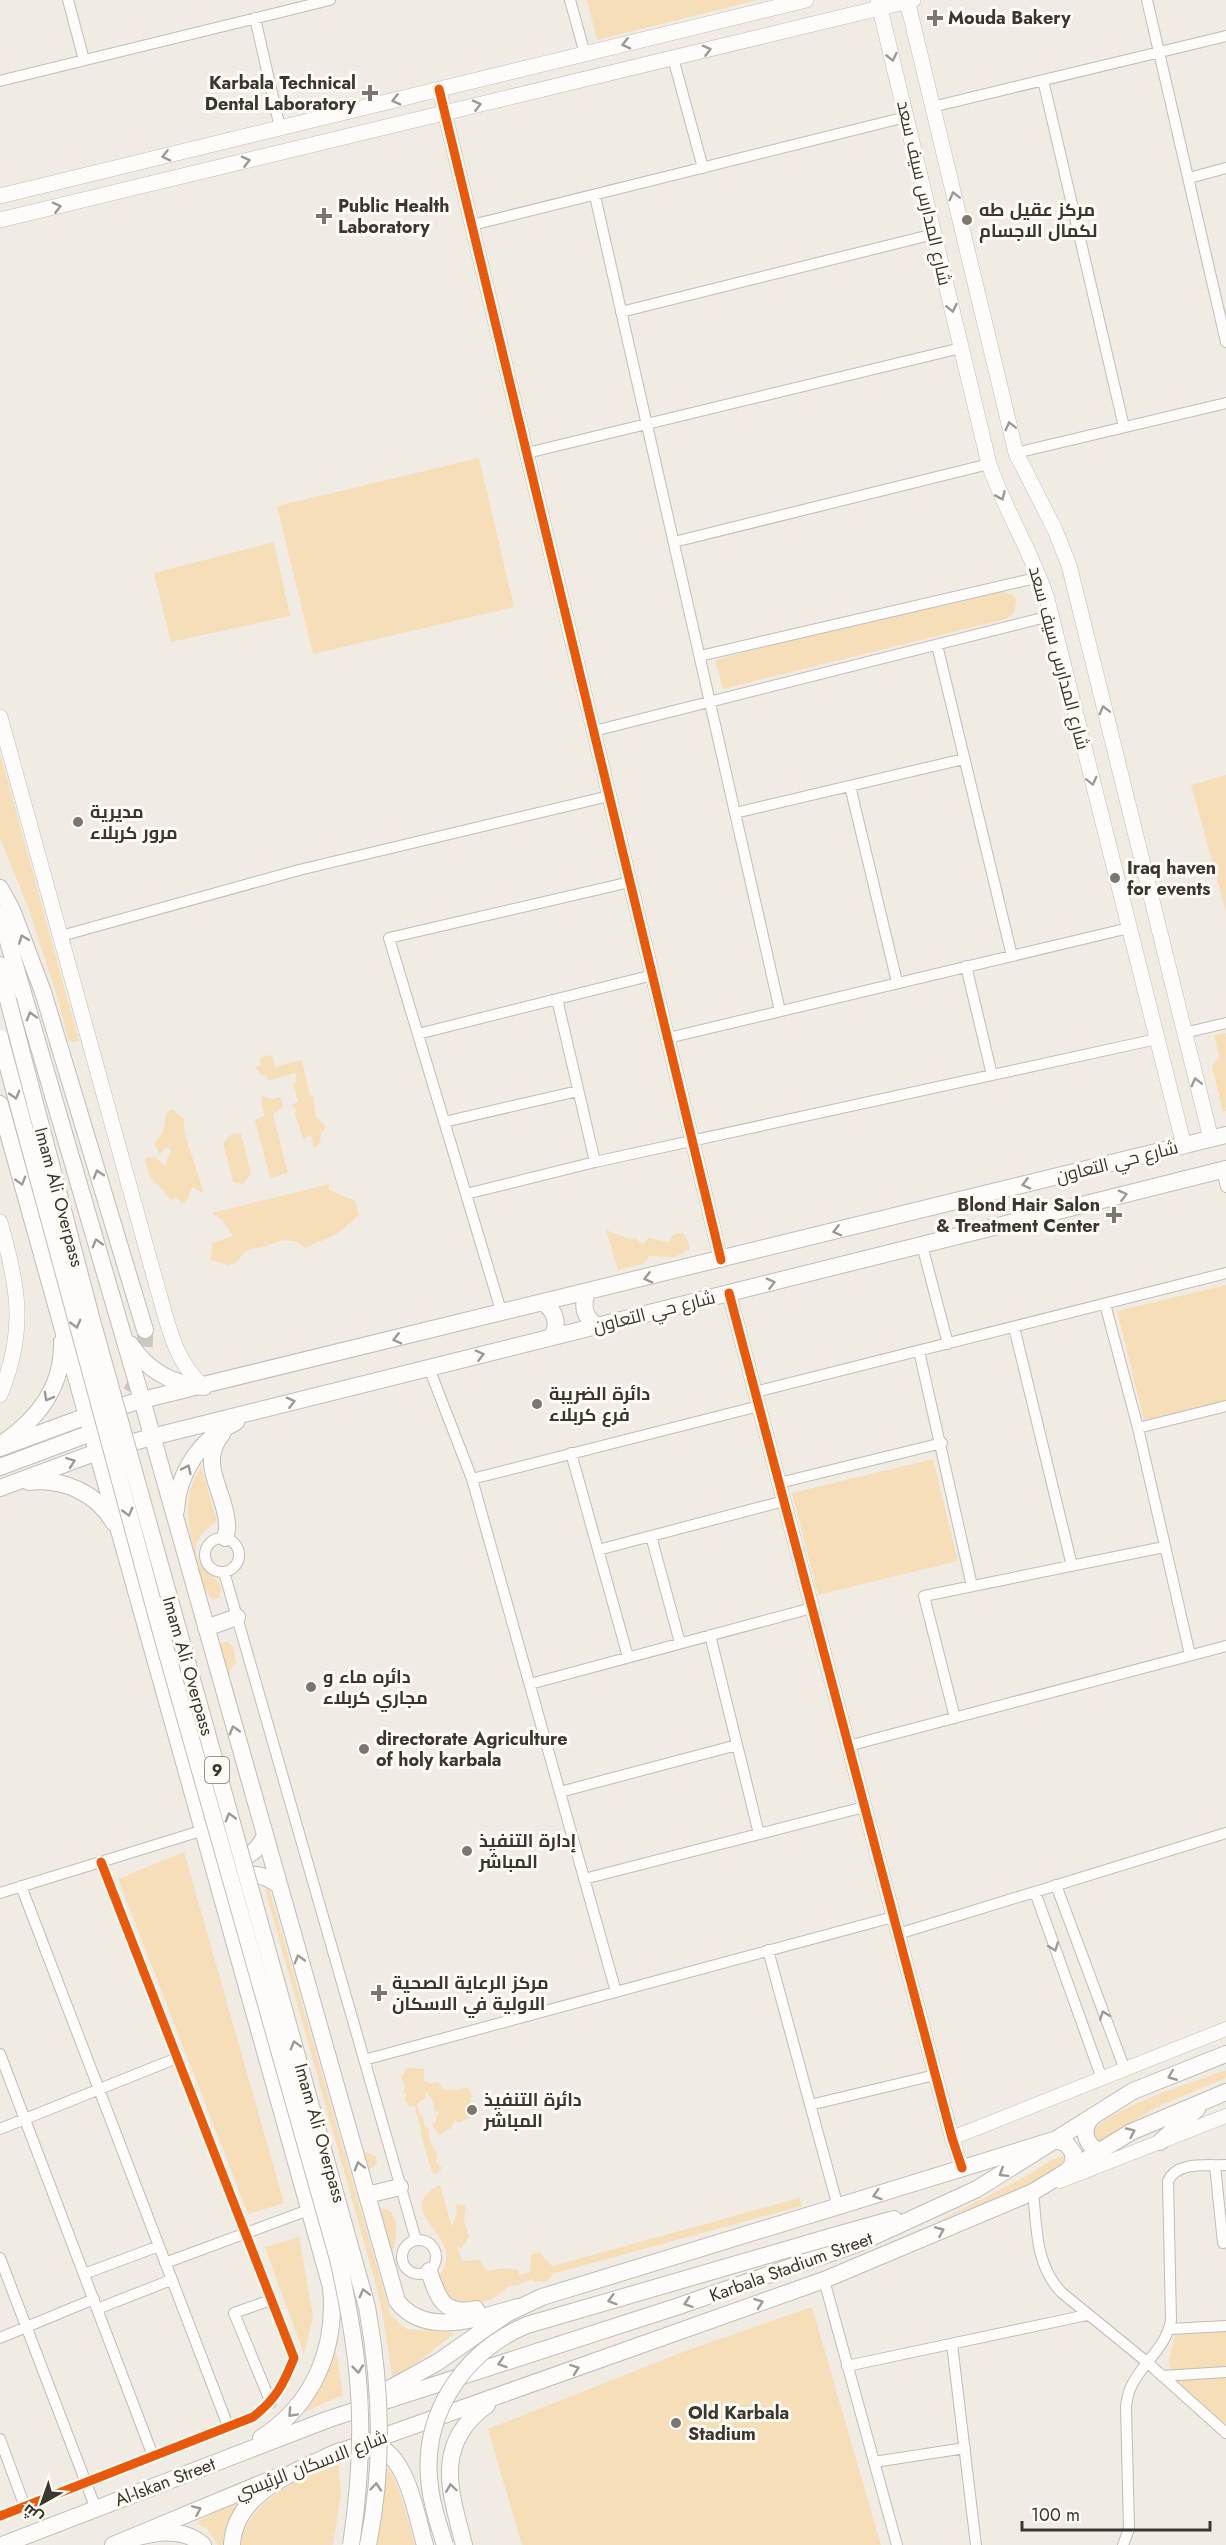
<svg xmlns="http://www.w3.org/2000/svg" width="1226" height="2545" font-family="Jost,Cairo,sans-serif">
<style>
.green{fill:#f6dfb8}
.lines{fill:none;stroke-linecap:round;stroke-linejoin:round}
.trunk-tunnel{stroke:#ccc8c0;stroke-width:16;stroke-dasharray:16 8;stroke-linecap:butt}
.minor-casing{stroke:#c0bcb6;stroke-width:12}
.tertiary-casing{stroke:#c0bcb6;stroke-width:15}
.secondary-casing{stroke:#c0bcb6;stroke-width:16}
.primary-casing{stroke:#c0bcb6;stroke-width:18}
.trunk-casing{stroke:#c0bcb6;stroke-width:18}
.minor{stroke:#fdfcfb;stroke-width:10}
.tertiary{stroke:#fdfcfb;stroke-width:14}
.secondary{stroke:#fdfcfb;stroke-width:15}
.primary{stroke:#fdfcfb;stroke-width:16}
.trunk{stroke:#fdfcfb;stroke-width:16}
.primary-bridge-casing{stroke:#c0bcb6;stroke-width:18;stroke-linecap:butt}
.trunk-bridge-casing{stroke:#c0bcb6;stroke-width:18;stroke-linecap:butt}
.primary-bridge{stroke:#fdfcfb;stroke-width:16}
.trunk-bridge{stroke:#fdfcfb;stroke-width:16}
.cycleway-casing{stroke:#fefbf5;stroke-width:13}
.cycleway{stroke:#e8590c;stroke-width:9}
.oneway{stroke:#9c9a96}
.poi-dot{fill:#7a7670;stroke:#fefbf5;stroke-width:2}
.labels{text-anchor:middle;dominant-baseline:central;stroke-width:6;stroke-linejoin:round;paint-order:stroke}
.shield{fill:#fefbf5;stroke:#75726c;stroke-width:1.5}
.shield-label{font-size:16px;font-weight:bold;fill:#3a3731}
.poi-label{font-size:18px;font-weight:bold;fill:#3a3731;stroke:#fefbf5;text-anchor:start}
.street-label{font-size:18px;fill:#3a3731;stroke:#fefbf5}
</style>
<rect width="100%" height="100%" fill="#f0ece4"/>
<!-- green -->
<path class="green" d="M 587,0 L 758,0 L 597,40 Z
M 479,458 L 514,607 L 313,654 L 277,506 Z
M 274,542 L 290,616 L 171,642 L 154,573 Z
M 992,588 L 1012,595 L 1017,599 L 1014,613 L 1006,619 L 723,689 L 715,660 Z
M 0,753 L 79,1041 L 69,1042 L 57,996 L 28,907 L 0,838 Z
M 1226,775 L 1226,912 L 1191,785 Z
M 1226,1033 L 1226,1111 L 1223,1112 L 1212,1066 L 1219,1057 L 1214,1035 Z
M 266,1055 L 273,1057 L 275,1067 L 302,1060 L 310,1096 L 313,1095 L 316,1117 L 326,1126 L 324,1131 L 321,1132 L 320,1143 L 314,1148 L 311,1135 L 303,1139 L 295,1114 L 296,1108 L 293,1109 L 293,1104 L 298,1102 L 293,1083 L 297,1081 L 295,1073 L 268,1081 L 267,1075 L 262,1076 L 255,1067 L 261,1065 L 260,1059 Z
M 262,1096 L 273,1099 L 280,1097 L 283,1107 L 273,1114 L 288,1173 L 270,1178 L 255,1120 L 265,1116 L 262,1108 Z
M 172,1109 L 184,1119 C 183,1141 199,1169 203,1193 L 192,1187 L 187,1200 L 181,1204 L 178,1198 L 170,1200 C 159,1181 148,1184 145,1158 L 155,1157 L 165,1166 L 171,1151 L 166,1147 L 160,1154 L 154,1144 L 163,1132 L 166,1113 Z
M 233,1133 L 241,1134 L 251,1174 L 243,1184 L 233,1182 L 223,1143 Z
M 329,1184 L 329,1190 L 355,1201 L 359,1215 L 337,1234 L 305,1248 C 294,1237 281,1240 269,1245 C 252,1252 251,1242 236,1263 L 228,1265 L 211,1260 L 212,1243 L 233,1236 L 222,1220 L 212,1213 Z
M 606,1230 L 632,1240 L 635,1238 L 643,1244 L 648,1238 L 668,1242 L 674,1234 L 683,1233 L 689,1243 L 689,1250 L 675,1257 L 649,1256 L 643,1264 L 618,1270 Z
M 1226,1285 L 1226,1401 L 1144,1420 L 1117,1311 Z
M 933,1459 L 958,1561 L 818,1595 L 792,1493 Z
M 201,1467 L 217,1521 C 199,1534 187,1547 204,1569 C 210,1575 217,1579 221,1586 L 220,1597 L 213,1600 C 204,1592 201,1578 198,1567 C 189,1534 180,1498 201,1467 Z
M 223,1642 L 228,1642 L 233,1647 L 236,1663 L 230,1670 L 230,1677 L 357,2130 L 364,2151 L 376,2157 L 377,2164 L 370,2169 L 366,2166 L 217,1646 Z
M 184,1852 L 284,2203 L 248,2214 L 118,1879 Z
M 269,1888 L 391,2316 L 407,2329 L 455,2333 L 393,2381 L 382,2311 L 375,2282 L 265,1889 Z
M 407,2068 L 424,2069 L 424,2081 L 429,2083 L 438,2082 L 443,2089 L 455,2090 L 467,2087 L 472,2095 L 470,2102 L 475,2107 L 474,2111 L 470,2115 L 471,2117 L 458,2123 L 455,2120 L 450,2131 L 448,2129 L 439,2135 L 432,2125 L 437,2120 L 436,2116 L 439,2113 L 434,2110 L 434,2103 L 426,2091 L 426,2097 L 417,2104 L 420,2115 L 423,2116 L 424,2125 L 429,2129 L 430,2142 L 437,2153 L 436,2162 L 442,2168 L 435,2175 L 432,2172 L 421,2135 C 423,2128 415,2115 415,2106 L 409,2107 L 405,2100 L 406,2094 L 403,2092 L 405,2087 L 401,2077 Z
M 1226,2070 L 1226,2078 L 1159,2106 L 1097,2143 L 1089,2135 C 1109,2107 1192,2083 1226,2070 Z
M 1066,2155 L 1070,2156 L 1057,2173 L 934,2223 L 1021,2179 L 1053,2159 Z
M 440,2185 L 452,2227 L 457,2213 L 456,2204 L 466,2205 L 464,2221 L 469,2237 L 461,2249 L 457,2245 L 462,2261 L 479,2260 L 487,2271 L 506,2268 L 518,2270 L 519,2275 L 530,2272 L 531,2255 L 539,2252 L 552,2266 L 799,2198 L 802,2206 L 552,2274 L 551,2278 L 546,2281 L 534,2282 L 532,2279 L 518,2285 L 509,2286 L 493,2299 L 460,2307 L 449,2303 L 439,2279 C 442,2269 448,2263 446,2252 C 440,2226 399,2206 440,2185 Z
M 381,2208 L 387,2209 C 402,2220 395,2240 392,2256 L 378,2212 Z
M 299,2237 L 313,2317 L 304,2355 L 265,2247 Z
M 812,2307 L 881,2545 L 522,2545 L 488,2429 L 688,2350 Z
M 1226,2328 L 1226,2426 L 1172,2381 L 1169,2359 L 1176,2332 Z
M 335,2344 L 343,2395 L 298,2415 Z
M 338,2460 L 341,2494 L 333,2545 L 240,2545 C 245,2503 303,2476 338,2460 Z
M 385,2467 C 398,2473 410,2529 415,2545 L 377,2545 Z
M 241,2498 L 241,2503 L 228,2522 L 222,2545 L 218,2545 L 207,2529 L 196,2523 L 230,2502 Z"/>
<g class="lines">
<!-- trunk-tunnel -->
<path class="trunk-tunnel" d="M 117,1412 C 137,1388 146,1361 145,1330"/>
<!-- minor casing -->
<g class="minor-casing">
<path id="minor" d="M 68,0 L 84,60
M 570,0 L 585,54
M 1147,0 L 1226,342
M 255,18 L 280,128
M 673,58 L 703,168
M 1043,80 L 1124,427
M 0,81 L 330,0
M 932,107 L 1226,36
M 1189,178 L 1226,168
M 595,196 L 780,1011
M 472,225 L 906,117
M 621,312 L 934,234
M 527,453 L 961,348
M 1016,453 L 1226,403
M 674,542 L 989,464
M 937,645 L 1012,956
M 700,656 L 1040,577
M 594,731 L 1050,616
M 850,786 L 897,982
M 735,813 L 964,759
M 61,936 L 299,870 L 609,796
M 966,966 L 992,1075
M 557,999 L 595,1162
M 1184,1033 L 1226,1023
M 418,1034 L 653,975
M 668,1038 L 1129,928
M 444,1122 L 578,1091
M 1222,1170 L 1226,1187
M 466,1194 L 595,1162 L 1157,1039
M 922,1245 L 948,1344
M 1105,1304 L 1138,1428 L 1190,1655
M 502,1314 L 389,938 L 630,882
M 1014,1327 L 1072,1566
M 919,1351 L 972,1586
M 429,1368 L 472,1479 L 616,1992
M 755,1392 L 1226,1273
M 1138,1428 L 1226,1406
M 571,1453 L 628,1657
M 472,1479 L 759,1406
M 779,1483 L 942,1443
M 651,1536 L 680,1643
M205 1555a17 17 0 1 1 34 0a17 17 0 1 1-34 0Z
M 598,1550 L 784,1501
M 224,1572 L 416,2240
M 710,1635 L 759,1834
M 530,1684 L 812,1608
M 955,1718 L 924,1596 L 1164,1547
M 848,1746 L 1226,1646
M 560,1792 L 737,1745
M 584,1879 L 864,1807
M 1056,1885 L 1125,2070
M 21,1886 L 228,2426
M 1035,1892 L 1102,2079
M 0,1893 L 204,1830
M 898,1934 L 1226,1833
M 768,1950 L 838,2207
M 0,2054 L 153,2456
M 364,2060 L 893,1917
M 810,2105 L 935,2075
M 0,2129 L 177,2058
M 1215,2166 L 1223,2243 L 1226,2242
M 1033,2192 C 1037,2228 1035,2264 1061,2292 L 1148,2363 L 1226,2433
M402 2257a17 17 0 1 1 34 0a17 17 0 1 1-34 0Z
M 0,2258 L 96,2509
M 165,2263 L 311,2209
M 84,2274 L 159,2246
M 824,2280 L 897,2545
M 97,2309 L 171,2280
M 1170,2329 L 1226,2326
M 0,2338 L 94,2299
M 952,2344 L 976,2545
M 847,2366 L 1087,2315
M 1162,2376 L 1226,2372
M 271,2403 L 234,2313 L 271,2300
M 0,2439 L 25,2507
M 874,2462 L 965,2448
M 0,2516 L 253,2417 C 276,2399 283,2385 294,2358 L 101,1862
M 1123,2545 L 1129,2529 L 1126,2406 C 1127,2400 1128,2392 1131,2387 C 1142,2362 1166,2349 1171,2320 L 1168,2181 C 1177,2161 1207,2166 1226,2165"/>
</g>
<!-- tertiary casing -->
<g class="tertiary-casing">
<path id="tertiary" d="M 439,89 L 721,1260
M 729,1293 L 952,2138 L 962,2168
M 952,2138 L 1226,2029
M 1060,2181 L 1226,2116"/>
</g>
<!-- secondary casing -->
<g class="secondary-casing">
<path id="secondary" d="M 878,0 L 989,464 C 1005,511 1032,552 1047,599 L 1184,1146
M 907,0 L 1016,453 L 1055,530 L 1069,565 L 1211,1139
M 0,196 L 806,0
M 0,220 L 913,0
M 0,717 L 156,1283 C 167,1319 173,1361 204,1387
M 0,1222 C 18,1287 27,1329 0,1395"/>
</g>
<!-- primary casing -->
<g class="primary-casing">
<path id="primary" d="M 587,1293 C 581,1307 585,1318 597,1326
M 544,1303 C 556,1312 559,1324 552,1337
M 142,1400 L 397,2301 C 426,2339 481,2317 518,2307
M 87,1416 L 331,2287 C 337,2348 314,2404 261,2438
M 222,1434 C 197,1464 226,1492 227,1524 C 228,1529 226,1534 225,1538
M 0,1448 L 87,1416 L 142,1400 L 1226,1135
M 29,1482 C 63,1478 97,1493 114,1523
M 0,1488 L 97,1452 L 152,1437 L 1226,1169
M 176,1510 C 178,1472 201,1438 236,1422
M 206,1628 L 237,1617
M 228,1860 C 245,1860 256,1853 264,1838
M 235,1881 C 250,1871 264,1874 278,1885
M 1093,2116 C 1081,2127 1084,2143 1098,2151
M 1160,2142 L 1197,2109
M 367,2195 L 400,2187
M 830,2237 L 894,2219
M 429,2271 C 438,2298 443,2316 476,2309
M 378,2395 L 438,2362 L 508,2313 L 542,2297 L 1054,2140 L 1066,2143 L 1074,2154 L 1072,2166 L 1067,2171
M 366,2443 C 407,2447 415,2512 425,2545
M 328,2456 L 824,2280 L 1033,2192 L 1131,2132 L 1226,2092
M 2,2545 L 329,2419 L 676,2307 L 857,2244 L 977,2189 L 1133,2091 L 1226,2054
M 113,2545 L 279,2476
M 464,2545 C 450,2491 433,2444 487,2405"/>
</g>
<!-- trunk casing -->
<g class="trunk-casing">
<path id="trunk" d="M 0,888 L 12,910 L 43,992 L 145,1330
M 0,914 L 142,1400
M 0,965 L 8,1000
M 0,1104 L 87,1416
M 130,1344 C 147,1370 173,1385 204,1387
M 0,1445 C 37,1420 63,1388 62,1342
M 0,1467 L 83,1436
M 124,2541 C 150,2533 181,2525 203,2545
M 232,2545 C 234,2491 300,2470 340,2451"/>
</g>
<!-- minor -->
<use href="#minor" class="minor"/>
<!-- tertiary -->
<use href="#tertiary" class="tertiary"/>
<!-- secondary -->
<use href="#secondary" class="secondary"/>
<!-- primary -->
<use href="#primary" class="primary"/>
<!-- trunk -->
<use href="#trunk" class="trunk"/>
<!-- primary-bridge casing -->
<g class="primary-bridge-casing">
<path id="primary-bridge" d="M 445,2545 C 439,2526 432,2506 430,2487 C 420,2416 463,2352 527,2325 L 830,2237"/>
</g>
<!-- trunk-bridge casing -->
<g class="trunk-bridge-casing">
<path id="trunk-bridge" d="M 8,1000 L 91,1317 L 367,2307 C 381,2384 384,2467 368,2545
M 0,1038 L 162,1636 L 338,2259 C 362,2364 367,2438 351,2545"/>
</g>
<!-- primary-bridge -->
<use href="#primary-bridge" class="primary-bridge"/>
<!-- trunk-bridge -->
<use href="#trunk-bridge" class="trunk-bridge"/>
<!-- cycleway casing -->
<g class="cycleway-casing">
<path id="cycleway" d="M 439,89 L 721,1260
M 729,1293 L 952,2138 L 962,2168
M 0,2516 L 253,2417 C 276,2399 283,2385 294,2358 L 101,1862"/>
</g>
<!-- cycleway -->
<use href="#cycleway" class="cycleway"/>
</g>
<!-- one-way arrows -->
<defs><path id="oneway-chevron" d="M-2-3.5L2.5 0L-2 3.5" fill="none" stroke-width="1.6" stroke-linecap="round" stroke-linejoin="round" transform="scale(1.5)"/></defs>
<g class="oneway">
<use href="#oneway-chevron" transform="translate(626 44) rotate(166)"/>
<use href="#oneway-chevron" transform="translate(707 50) rotate(-14)"/>
<use href="#oneway-chevron" transform="translate(892 57) rotate(77)"/>
<use href="#oneway-chevron" transform="translate(396 100) rotate(166)"/>
<use href="#oneway-chevron" transform="translate(477 105) rotate(-14)"/>
<use href="#oneway-chevron" transform="translate(166 156) rotate(166)"/>
<use href="#oneway-chevron" transform="translate(246 161) rotate(-14)"/>
<use href="#oneway-chevron" transform="translate(954 196) rotate(-104)"/>
<use href="#oneway-chevron" transform="translate(57 207) rotate(-14)"/>
<use href="#oneway-chevron" transform="translate(952 308) rotate(77)"/>
<use href="#oneway-chevron" transform="translate(1010 426) rotate(-104)"/>
<use href="#oneway-chevron" transform="translate(1001 496) rotate(66)"/>
<use href="#oneway-chevron" transform="translate(1104 710) rotate(-104)"/>
<use href="#oneway-chevron" transform="translate(1092 781) rotate(76)"/>
<use href="#oneway-chevron" transform="translate(23 939) rotate(-111)"/>
<use href="#oneway-chevron" transform="translate(31 1016) rotate(-106)"/>
<use href="#oneway-chevron" transform="translate(1196 1082) rotate(-104)"/>
<use href="#oneway-chevron" transform="translate(15 1095) rotate(75)"/>
<use href="#oneway-chevron" transform="translate(98 1174) rotate(-107)"/>
<use href="#oneway-chevron" transform="translate(21 1181) rotate(74)"/>
<use href="#oneway-chevron" transform="translate(1026 1184) rotate(166)"/>
<use href="#oneway-chevron" transform="translate(1123 1195) rotate(-14)"/>
<use href="#oneway-chevron" transform="translate(837 1231) rotate(166)"/>
<use href="#oneway-chevron" transform="translate(97 1243) rotate(-106)"/>
<use href="#oneway-chevron" transform="translate(648 1278) rotate(166)"/>
<use href="#oneway-chevron" transform="translate(771 1283) rotate(-14)"/>
<use href="#oneway-chevron" transform="translate(76 1324) rotate(75)"/>
<use href="#oneway-chevron" transform="translate(397 1339) rotate(166)"/>
<use href="#oneway-chevron" transform="translate(480 1355) rotate(-14)"/>
<use href="#oneway-chevron" transform="translate(48 1397) rotate(119)"/>
<use href="#oneway-chevron" transform="translate(291 1402) rotate(-14)"/>
<use href="#oneway-chevron" transform="translate(71 1462) rotate(-20)"/>
<use href="#oneway-chevron" transform="translate(187 1469) rotate(-64)"/>
<use href="#oneway-chevron" transform="translate(128 1512) rotate(75)"/>
<use href="#oneway-chevron" transform="translate(234 1730) rotate(-106)"/>
<use href="#oneway-chevron" transform="translate(230 1817) rotate(-106)"/>
<use href="#oneway-chevron" transform="translate(1054 1947) rotate(70)"/>
<use href="#oneway-chevron" transform="translate(299 1959) rotate(-106)"/>
<use href="#oneway-chevron" transform="translate(1104 2015) rotate(-111)"/>
<use href="#oneway-chevron" transform="translate(295 2045) rotate(-106)"/>
<use href="#oneway-chevron" transform="translate(1172 2076) rotate(158)"/>
<use href="#oneway-chevron" transform="translate(1131 2132) rotate(-25)"/>
<use href="#oneway-chevron" transform="translate(359 2166) rotate(-106)"/>
<use href="#oneway-chevron" transform="translate(1003 2173) rotate(148)"/>
<use href="#oneway-chevron" transform="translate(877 2195) rotate(163)"/>
<use href="#oneway-chevron" transform="translate(940 2231) rotate(-23)"/>
<use href="#oneway-chevron" transform="translate(364 2293) rotate(-104)"/>
<use href="#oneway-chevron" transform="translate(612 2300) rotate(164)"/>
<use href="#oneway-chevron" transform="translate(688 2303) rotate(161)"/>
<use href="#oneway-chevron" transform="translate(759 2303) rotate(-20)"/>
<use href="#oneway-chevron" transform="translate(502 2363) rotate(162)"/>
<use href="#oneway-chevron" transform="translate(358 2369) rotate(84)"/>
<use href="#oneway-chevron" transform="translate(575 2369) rotate(-20)"/>
<use href="#oneway-chevron" transform="translate(292 2413) rotate(133)"/>
<use href="#oneway-chevron" transform="translate(376 2487) rotate(-85)"/>
<use href="#oneway-chevron" transform="translate(451 2488) rotate(-98)"/>
<use href="#oneway-chevron" transform="translate(197 2510) rotate(-23)"/>
</g>
<!-- markers -->
<g class="poi-dot">
<path d="M932 9h6v6h6v6h-6v6h-6v-6h-6v-6h6z"/>
<path d="M367 84h6v6h6v6h-6v6h-6v-6h-6v-6h6z"/>
<path d="M321 207h6v6h6v6h-6v6h-6v-6h-6v-6h6z"/>
<circle cx="967" cy="220" r="6"/>
<circle cx="78" cy="822" r="6"/>
<circle cx="1115" cy="878" r="6"/>
<path d="M1111 1206h6v6h6v6h-6v6h-6v-6h-6v-6h6z"/>
<circle cx="537" cy="1404" r="6"/>
<circle cx="311" cy="1687" r="6"/>
<circle cx="364" cy="1749" r="6"/>
<circle cx="467" cy="1851" r="6"/>
<path d="M376 1984h6v6h6v6h-6v6h-6v-6h-6v-6h6z"/>
<circle cx="472" cy="2110" r="6"/>
<circle cx="676" cy="2423" r="6"/>
</g>
<g class="labels">
<!-- shield labels -->
<rect class="shield" x="205" y="1757" width="24" height="26" rx="4.5"/>
<g class="shield-label">
<text x="217" y="1770">9</text>
</g>
<!-- poi labels -->
<g class="poi-label">
<text x="948" y="18">Mouda Bakery</text>
<text x="356" y="83" text-anchor="end">Karbala Technical<tspan x="356" dy="21">Dental Laboratory</tspan></text>
<text x="338" y="206">Public Health<tspan x="338" dy="21">Laboratory</tspan></text>
<text x="979" y="210">مركز عقيل طه<tspan x="979" dy="21">لكمال الاجسام</tspan></text>
<text x="90" y="812">مديرية<tspan x="90" dy="21">مرور كربلاء</tspan></text>
<text x="1127" y="868">Iraq haven<tspan x="1127" dy="21">for events</tspan></text>
<text x="1100" y="1205" text-anchor="end">Blond Hair Salon<tspan x="1100" dy="21">&amp; Treatment Center</tspan></text>
<text x="549" y="1394">دائرة الضريبة<tspan x="549" dy="21">فرع كربلاء</tspan></text>
<text x="323" y="1677">دائره ماء و<tspan x="323" dy="21">مجاري كربلاء</tspan></text>
<text x="376" y="1739">directorate Agriculture<tspan x="376" dy="21">of holy karbala</tspan></text>
<text x="479" y="1841">إدارة التنفيذ<tspan x="479" dy="21">المباشر</tspan></text>
<text x="392" y="1983">مركز الرعاية الصحية<tspan x="392" dy="21">الاولية في الاسكان</tspan></text>
<text x="484" y="2100">دائرة التنفيذ<tspan x="484" dy="21">المباشر</tspan></text>
<text x="688" y="2413">Old Karbala<tspan x="688" dy="21">Stadium</tspan></text>
</g>
<!-- street labels -->
<g class="street-label">
<text transform="translate(924 193) rotate(77)">شارع المدارس سيف سعد</text>
<text transform="translate(1059 658) rotate(75)">شارع المدارس سيف سعد</text>
<text transform="translate(1117 1162) rotate(-14)">شارع حي التعاون</text>
<text transform="translate(59 1197) rotate(75)">Imam Ali Overpass</text>
<text transform="translate(654 1312) rotate(-14)">شارع حي التعاون</text>
<text transform="translate(188 1666) rotate(74)">Imam Ali Overpass</text>
<text transform="translate(320 2133) rotate(74)">Imam Ali Overpass</text>
<text transform="translate(791 2267) rotate(-20)">Karbala Stadium Street</text>
<text transform="translate(311 2465) rotate(-21)">شارع الاسكان الرئيسي</text>
<text transform="translate(165 2482) rotate(-21)">Al-Iskan Street</text>
</g>
</g>
<!-- north arrow -->
<g transform="translate(42 2503) rotate(220)" stroke="#fefbf5" stroke-width="4.5" paint-order="stroke">
<path d="M0-4.5L10 22L0 15L-10 22Z" fill="#3a3731"/>
<text y="-9" font-size="16" font-weight="bold" text-anchor="middle" fill="#3a3731">ش</text>
</g>
<!-- scale -->
<path d="M1022 2521v9h188v-9" fill="none" stroke="#3a3731" stroke-width="3"/>
<text x="1031" y="2521" font-size="18" fill="#3a3731" stroke="#fefbf5" stroke-width="4.5" paint-order="stroke">100 m</text>
</svg>
